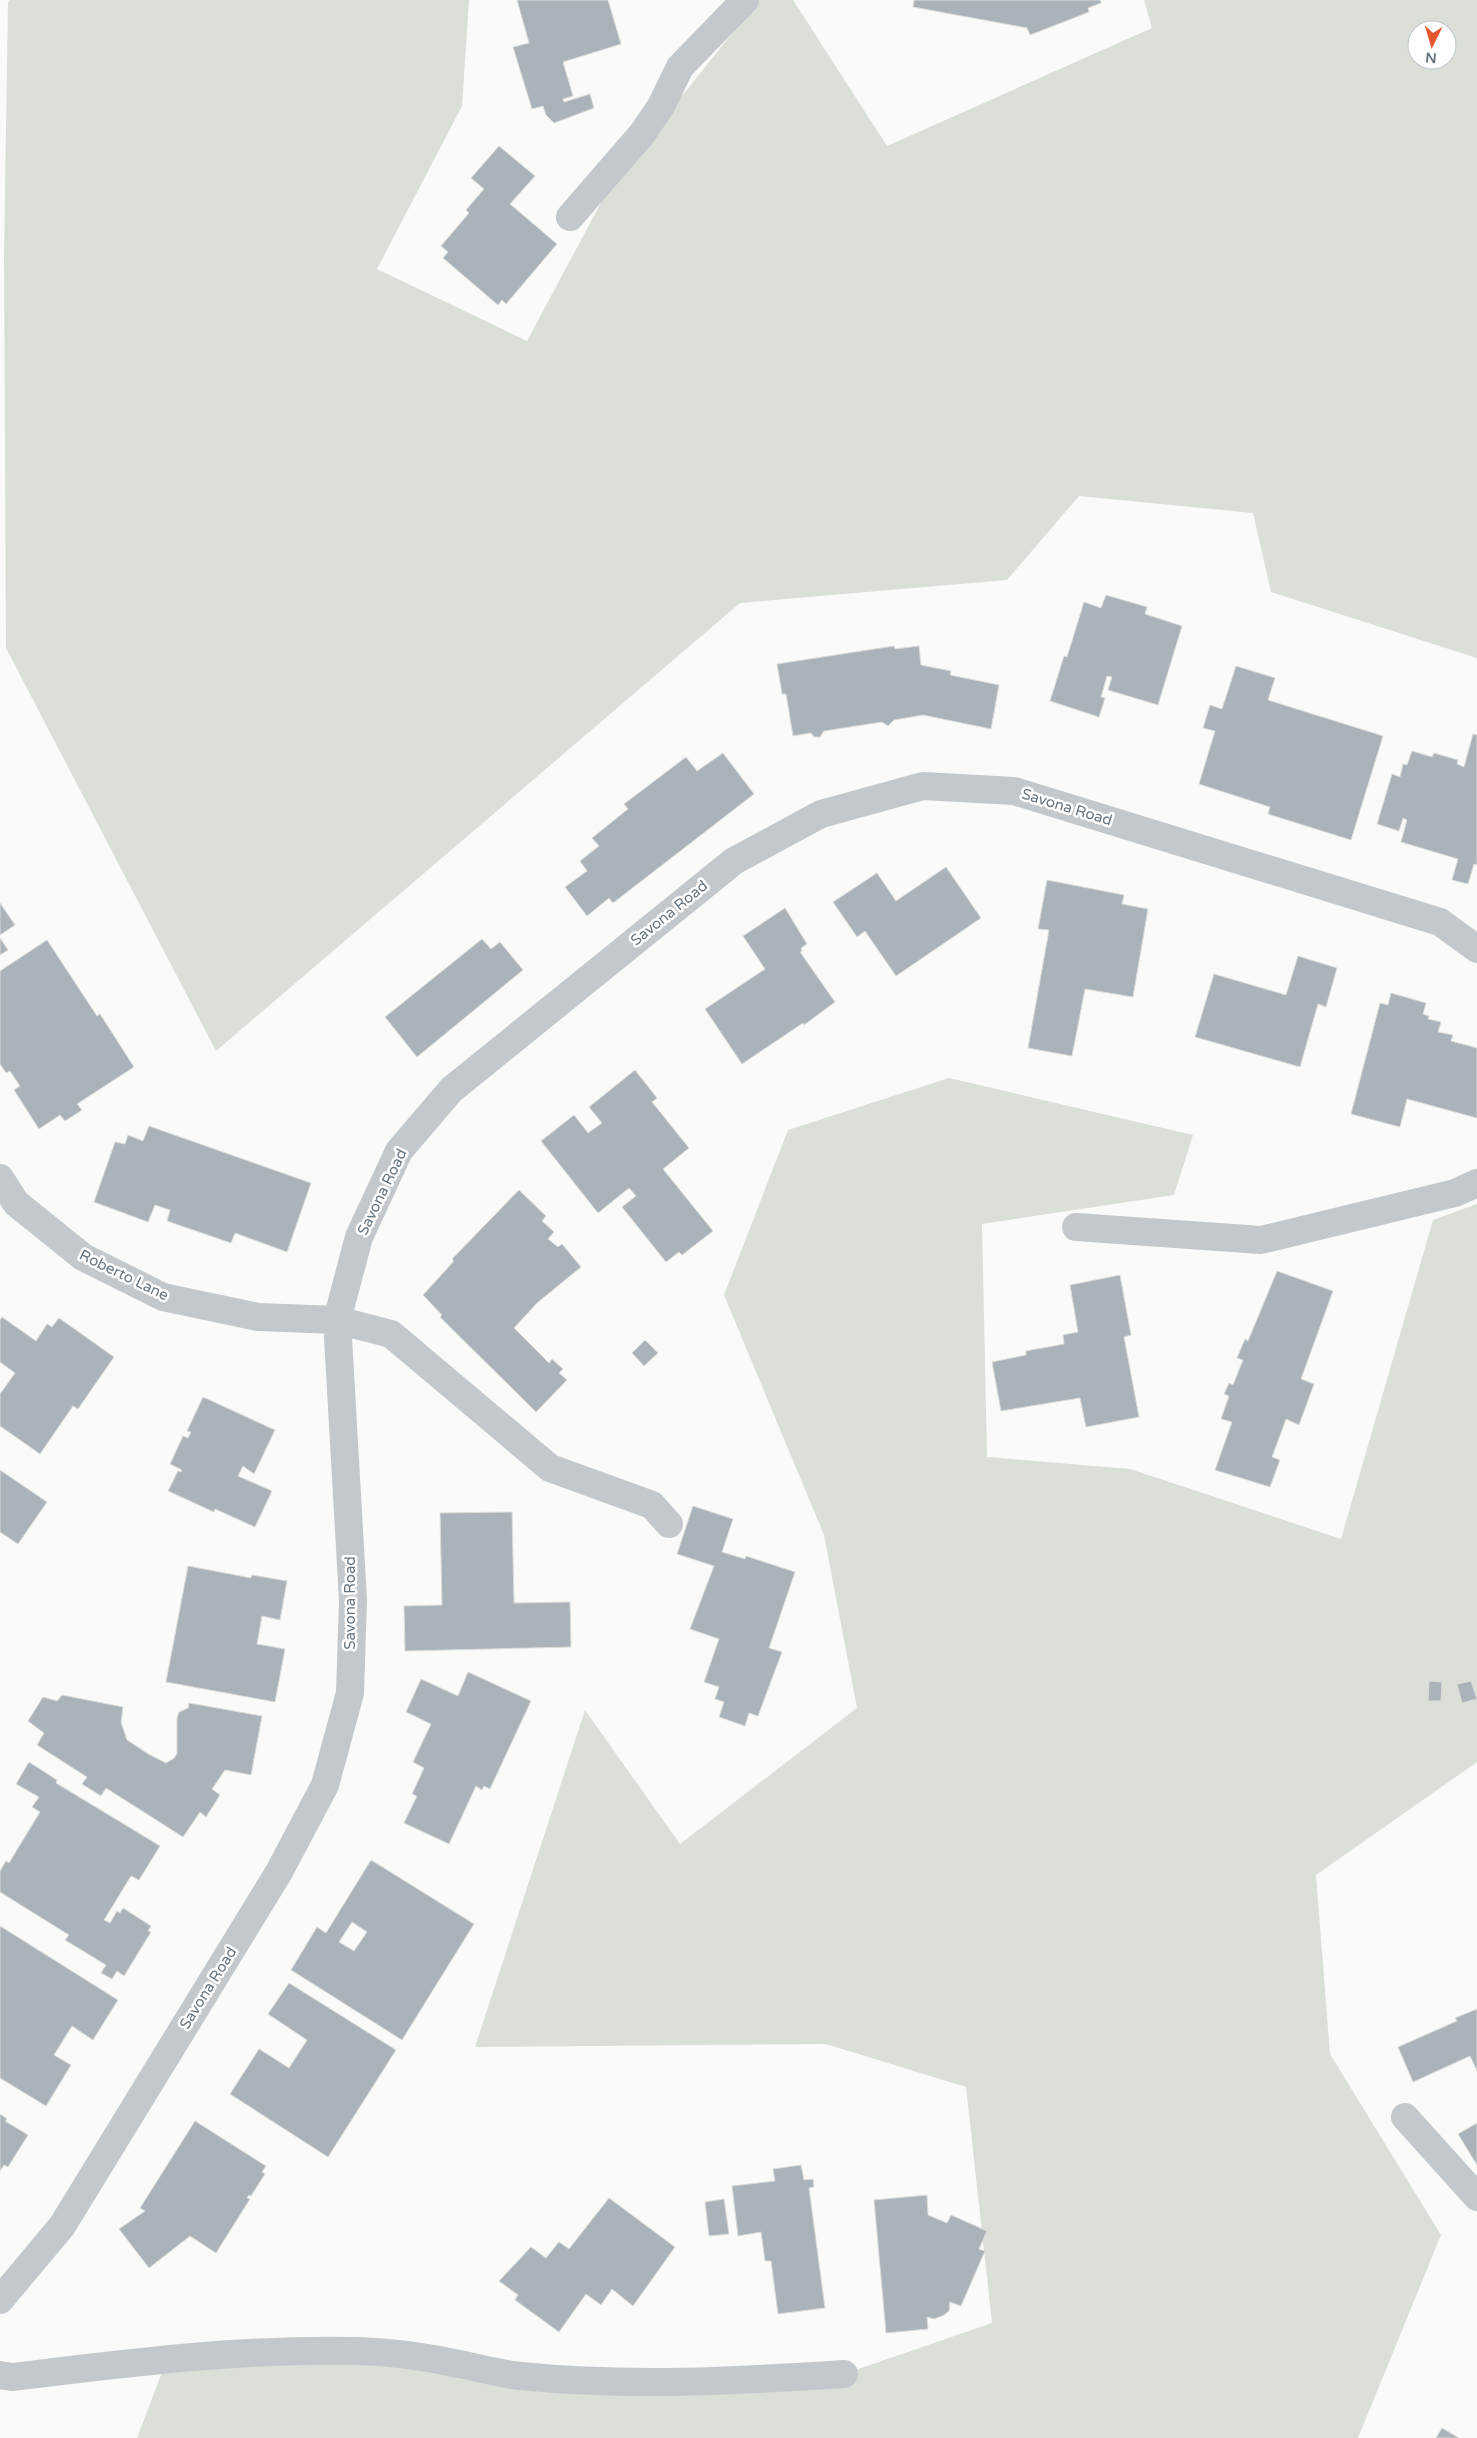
<svg xmlns="http://www.w3.org/2000/svg" width="1477" height="2438" font-family="'Varela Round',sans-serif">
<style>
.green{fill:#dadfd7;fill-rule:evenodd}
.building{fill:#aab3b9;stroke:#dcdcda;fill-rule:evenodd}
.lines{fill:none;stroke-linecap:round;stroke-linejoin:round}
.minor{stroke:#c3c8cc;stroke-width:28}
.labels{text-anchor:middle;dominant-baseline:central;stroke-width:5;stroke-linejoin:round;paint-order:stroke}
.street-label{font-size:15px;fill:#657683;stroke:#fff}
</style>
<rect width="100%" height="100%" fill="#fafaf8"/>
<!-- green -->
<path class="green" d="M 10,0 L 469,0 L 462,106 L 377,269 L 527,341 L 611,184 L 759,0 L 793,0 L 887,146 L 1152,28 L 1144,0 L 1477,0 L 1477,658 L 1271,592 L 1253,513 L 1079,496 L 1007,580 L 740,603 L 216,1051 L 6,648 L 4,255 L 8,3 ZM 1417,30 L 1447,30 L 1447,60 L 1417,60 Z
M 949,1078 L 1193,1135 L 1174,1195 L 982,1224 L 987,1457 L 1130,1469 L 1341,1539 L 1433,1220 L 1477,1204 L 1477,1762 L 1316,1875 L 1330,2054 L 1441,2235 L 1358,2438 L 137,2438 L 167,2359 L 267,2352 L 518,2376 L 844,2374 L 992,2323 L 966,2087 L 826,2044 L 475,2047 L 585,1710 L 680,1844 L 857,1708 L 824,1535 L 724,1295 L 788,1130 Z"/>
<!-- building -->
<path class="building" d="M 517,0 L 608,0 L 621,44 L 563,62 L 573,96 L 563,99 L 564,102 L 590,94 L 594,108 L 554,123 L 546,115 L 543,106 L 532,109 L 513,47 L 529,43 Z
M 914,0 L 1100,0 L 1101,3 L 1088,8 L 1089,12 L 1030,35 L 1027,28 L 913,7 Z
M 499,146 L 535,176 L 510,204 L 557,244 L 506,304 L 502,300 L 498,305 L 443,258 L 448,252 L 441,246 L 469,213 L 466,210 L 484,189 L 471,178 Z
M 1106,595 L 1147,607 L 1145,614 L 1182,626 L 1158,705 L 1108,690 L 1112,677 L 1107,676 L 1101,697 L 1105,698 L 1099,717 L 1050,701 L 1064,656 L 1067,657 L 1084,602 L 1101,608 Z
M 894,646 L 895,649 L 919,646 L 921,665 L 951,671 L 950,675 L 999,685 L 991,729 L 923,715 L 894,720 L 888,726 L 882,722 L 824,731 L 820,737 L 814,737 L 811,733 L 793,736 L 786,694 L 782,694 L 777,664 Z
M 1236,666 L 1275,678 L 1268,700 L 1383,736 L 1351,840 L 1268,814 L 1270,807 L 1199,784 L 1215,731 L 1203,728 L 1210,705 L 1222,709 Z
M 1473,734 L 1477,735 L 1477,865 L 1474,864 L 1468,884 L 1452,880 L 1458,859 L 1401,842 L 1407,820 L 1403,818 L 1399,831 L 1377,824 L 1392,774 L 1400,777 L 1403,764 L 1407,765 L 1412,751 L 1432,757 L 1434,753 L 1458,760 L 1457,764 L 1464,767 Z
M 723,753 L 754,794 L 613,903 L 609,898 L 587,916 L 565,887 L 587,871 L 580,861 L 599,846 L 592,838 L 628,809 L 624,804 L 686,757 L 697,771 Z
M 946,867 L 981,918 L 896,976 L 865,931 L 857,937 L 833,902 L 877,873 L 896,901 Z
M 1047,880 L 1124,895 L 1122,904 L 1148,909 L 1133,997 L 1085,989 L 1072,1056 L 1028,1048 L 1049,930 L 1038,929 Z
M 0,903 L 15,925 L 0,935 Z
M 785,908 L 807,944 L 801,948 L 802,951 L 800,952 L 835,1002 L 804,1025 L 803,1023 L 742,1064 L 705,1009 L 765,969 L 743,936 Z
M 0,938 L 8,950 L 0,955 Z
M 482,939 L 491,949 L 500,942 L 523,970 L 417,1057 L 385,1017 Z
M 47,940 L 97,1016 L 100,1014 L 134,1067 L 77,1104 L 82,1110 L 65,1121 L 60,1115 L 39,1129 L 14,1090 L 20,1086 L 10,1071 L 6,1073 L 0,1064 L 0,971 Z
M 1298,956 L 1337,968 L 1326,1007 L 1318,1004 L 1300,1067 L 1195,1037 L 1214,974 L 1286,995 Z
M 1391,993 L 1426,1003 L 1423,1014 L 1429,1016 L 1428,1019 L 1441,1022 L 1438,1032 L 1453,1035 L 1451,1041 L 1477,1048 L 1477,1118 L 1407,1099 L 1400,1127 L 1351,1114 L 1380,1003 L 1388,1005 Z
M 635,1070 L 657,1098 L 652,1102 L 689,1148 L 663,1169 L 713,1231 L 682,1255 L 679,1252 L 666,1262 L 622,1207 L 636,1196 L 629,1188 L 598,1213 L 541,1141 L 574,1115 L 588,1133 L 602,1123 L 589,1107 Z
M 149,1126 L 311,1183 L 287,1252 L 235,1233 L 231,1243 L 167,1221 L 170,1210 L 155,1205 L 148,1222 L 94,1202 L 115,1142 L 125,1144 L 128,1135 L 143,1141 Z
M 519,1190 L 546,1216 L 542,1221 L 554,1232 L 548,1239 L 558,1247 L 562,1244 L 581,1267 L 537,1303 L 514,1328 L 549,1363 L 552,1359 L 563,1369 L 559,1373 L 567,1380 L 536,1412 L 440,1317 L 442,1315 L 423,1295 L 454,1261 L 452,1259 Z
M 1277,1271 L 1333,1291 L 1301,1379 L 1314,1384 L 1299,1425 L 1286,1419 L 1272,1457 L 1280,1460 L 1270,1487 L 1215,1470 L 1232,1422 L 1221,1419 L 1229,1396 L 1224,1394 L 1229,1383 L 1233,1385 L 1243,1360 L 1237,1358 L 1245,1339 L 1248,1341 Z
M 1120,1275 L 1131,1335 L 1124,1337 L 1139,1417 L 1086,1427 L 1080,1398 L 1001,1411 L 992,1362 L 1026,1355 L 1026,1351 L 1064,1344 L 1063,1335 L 1078,1332 L 1070,1285 Z
M 2,1317 L 36,1341 L 47,1324 L 52,1327 L 59,1318 L 114,1357 L 78,1409 L 73,1406 L 40,1454 L 0,1426 L 0,1394 L 15,1373 L 0,1362 L 0,1320 Z
M 645,1340 L 658,1353 L 644,1366 L 632,1353 Z
M 203,1397 L 275,1430 L 254,1474 L 243,1466 L 238,1476 L 272,1491 L 255,1527 L 215,1509 L 214,1512 L 168,1491 L 178,1471 L 181,1472 L 182,1470 L 170,1464 L 183,1436 L 188,1438 L 191,1432 L 187,1431 Z
M 0,1470 L 47,1502 L 18,1544 L 0,1532 Z
M 693,1506 L 733,1519 L 722,1552 L 745,1559 L 746,1556 L 795,1572 L 769,1648 L 782,1652 L 758,1716 L 749,1713 L 745,1726 L 719,1717 L 724,1702 L 715,1699 L 719,1687 L 704,1682 L 719,1639 L 690,1629 L 714,1566 L 677,1554 Z
M 512,1512 L 514,1603 L 570,1602 L 571,1647 L 405,1651 L 404,1606 L 442,1605 L 440,1513 Z
M 188,1566 L 251,1578 L 252,1575 L 287,1581 L 280,1620 L 262,1616 L 257,1644 L 285,1649 L 275,1702 L 166,1682 Z
M 468,1672 L 531,1701 L 490,1789 L 484,1786 L 482,1790 L 476,1786 L 449,1844 L 404,1823 L 417,1796 L 412,1794 L 424,1768 L 413,1762 L 431,1724 L 406,1712 L 421,1679 L 458,1696 Z
M 1429,1681 L 1442,1682 L 1441,1701 L 1428,1701 Z
M 1471,1681 L 1477,1699 L 1462,1703 L 1457,1684 Z
M 62,1695 L 123,1707 L 121,1722 L 127,1740 L 150,1755 L 166,1763 L 173,1759 L 177,1754 L 177,1718 L 179,1712 L 188,1708 L 189,1703 L 262,1716 L 251,1775 L 225,1770 L 212,1789 L 220,1795 L 206,1817 L 200,1812 L 183,1837 L 106,1788 L 101,1796 L 82,1784 L 87,1777 L 37,1745 L 44,1733 L 28,1721 L 43,1697 L 57,1701 Z
M 29,1762 L 57,1780 L 56,1783 L 160,1846 L 139,1880 L 131,1876 L 104,1920 L 110,1923 L 117,1911 L 120,1913 L 123,1908 L 151,1926 L 148,1931 L 151,1932 L 124,1976 L 117,1971 L 112,1979 L 101,1973 L 106,1965 L 65,1940 L 69,1935 L 0,1892 L 0,1871 L 6,1861 L 9,1863 L 40,1812 L 32,1807 L 39,1797 L 16,1784 Z
M 371,1860 L 474,1924 L 402,2040 L 291,1970 L 317,1927 L 326,1933 ZM 352,1922 L 367,1932 L 354,1951 L 339,1942 Z
M 0,1926 L 118,2000 L 93,2040 L 72,2026 L 54,2055 L 71,2065 L 46,2106 L 0,2078 Z
M 289,1983 L 396,2050 L 328,2157 L 230,2094 L 259,2049 L 289,2068 L 307,2040 L 268,2014 Z
M 1477,2009 L 1477,2071 L 1470,2056 L 1413,2082 L 1398,2047 L 1457,2021 L 1455,2018 Z
M 0,2114 L 7,2119 L 5,2121 L 28,2135 L 8,2167 L 4,2165 L 0,2171 Z
M 195,2121 L 266,2166 L 262,2172 L 265,2174 L 251,2196 L 249,2195 L 247,2198 L 250,2199 L 216,2253 L 190,2236 L 149,2268 L 119,2229 L 145,2211 L 140,2208 Z
M 1477,2123 L 1477,2165 L 1458,2134 Z
M 801,2165 L 804,2180 L 813,2179 L 814,2187 L 809,2188 L 825,2308 L 778,2314 L 771,2261 L 765,2261 L 761,2232 L 738,2236 L 732,2186 L 775,2181 L 773,2169 Z
M 927,2195 L 928,2215 L 947,2223 L 951,2215 L 987,2231 L 979,2249 L 985,2251 L 961,2306 L 950,2302 L 949,2311 L 944,2315 L 934,2319 L 927,2317 L 928,2329 L 886,2333 L 874,2200 Z
M 609,2198 L 675,2247 L 633,2306 L 612,2289 L 601,2305 L 586,2294 L 559,2332 L 515,2300 L 518,2295 L 499,2281 L 531,2247 L 546,2258 L 559,2242 L 569,2249 Z
M 724,2199 L 729,2234 L 709,2236 L 705,2202 Z
M 1442,2428 L 1459,2438 L 1436,2438 Z"/>
<g class="lines">
<!-- minor -->
<path class="minor" d="M 570,217 L 642,134 L 661,106 L 680,67 L 745,0
M 0,1178 L 16,1203 L 83,1257 L 163,1297 L 258,1317 L 337,1320 L 391,1334 L 550,1468 L 652,1505 L 669,1524
M 1076,1227 L 1261,1240 L 1455,1193 L 1477,1183
M 1405,2117 L 1477,2197
M 0,2300 L 62,2226 L 279,1872 L 325,1785 L 350,1693 L 353,1600 L 337,1320 L 359,1237 L 399,1151 L 451,1090 L 734,861 L 821,814 L 923,786 L 1014,791 L 1440,922 L 1477,949
M 0,2375 L 12,2377 C 128,2363 243,2348 359,2351 C 392,2352 427,2357 459,2364 C 480,2368 500,2374 521,2376 C 629,2387 736,2381 844,2374"/>
</g>
<g class="labels">
<!-- street labels -->
<g class="street-label">
<text transform="translate(1067 807) rotate(17)">Savona Road</text>
<text transform="translate(669 913) rotate(-39)">Savona Road</text>
<text transform="translate(382 1192) rotate(-64)">Savona Road</text>
<text transform="translate(124 1275) rotate(26)">Roberto Lane</text>
<text transform="translate(350 1603) rotate(-90)">Savona Road</text>
<text transform="translate(208 1988) rotate(-58)">Savona Road</text>
</g>
</g>
<!-- north arrow -->
<g transform="translate(1432 45) rotate(185)"><circle r="24" fill="#ffffff" stroke="#c1c8cd"/>
<path d="M0-4L9 19L0 12L-9 19Z" fill="#e4572e"/>
<text y="-8" font-size="14" font-weight="bold" text-anchor="middle" fill="#657683">N</text>
</g>
</svg>
